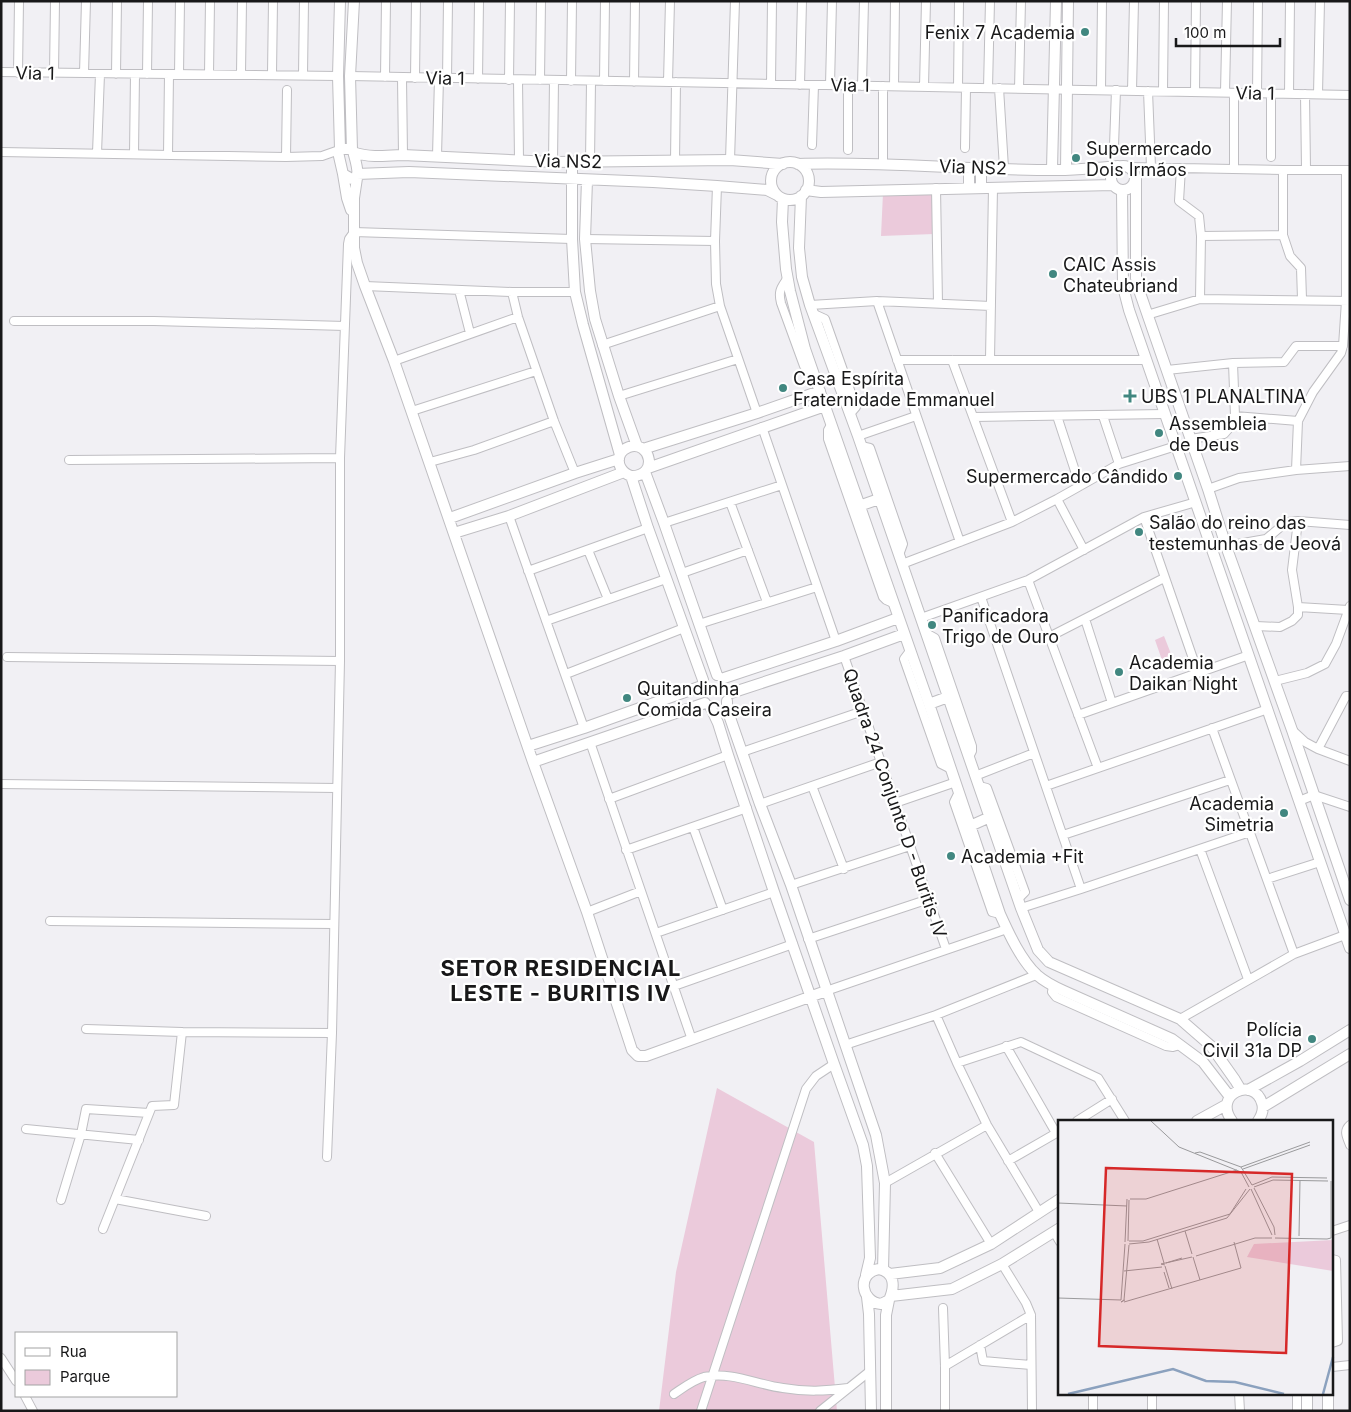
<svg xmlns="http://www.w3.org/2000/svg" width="1351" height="1412" font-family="Inter,sans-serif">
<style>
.green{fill:#ebcadb}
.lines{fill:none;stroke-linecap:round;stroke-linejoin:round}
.street-casing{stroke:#bfbec2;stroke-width:10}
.secondary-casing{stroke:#bfbec2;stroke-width:12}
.street{stroke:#fff;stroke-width:8}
.secondary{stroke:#fff;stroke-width:10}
.poi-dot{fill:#418780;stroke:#fff;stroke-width:2}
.labels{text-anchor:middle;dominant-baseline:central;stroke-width:4.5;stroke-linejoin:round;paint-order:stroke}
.poi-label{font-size:18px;fill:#181819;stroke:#fff;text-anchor:start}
.street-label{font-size:18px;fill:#181819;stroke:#fff}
.district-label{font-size:22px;font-weight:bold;letter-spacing:1px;fill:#181819;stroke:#fff}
.inset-river{fill:none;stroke:#8ba1be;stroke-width:2.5}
.inset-road{fill:none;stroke:#9a9a9c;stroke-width:1}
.view{fill:#d62828;fill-opacity:0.15;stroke:#d62828;stroke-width:2.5}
.inset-edge{fill:none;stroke:#181819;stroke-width:2.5}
</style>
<rect width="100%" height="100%" fill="#f1f0f4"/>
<!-- green -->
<path class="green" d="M 932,192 L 934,234 L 881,236 L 883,193 Z
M 1164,636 L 1173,659 L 1163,663 L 1155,640 Z
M 717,1088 L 814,1142 L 837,1411 L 659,1411 L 676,1272 Z"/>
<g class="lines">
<!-- street casing -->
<g class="street-casing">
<path id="street" d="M 1,72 L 338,76
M 18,73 L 19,1
M 54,73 L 55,1
M 84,73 L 86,1
M 116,74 L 117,1
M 147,74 L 148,1
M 179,74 L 180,1
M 209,74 L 210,1
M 241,74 L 242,1
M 272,74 L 273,1
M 303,75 L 304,1
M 350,76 L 1350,95
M 385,77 L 386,1
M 402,78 L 403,155
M 415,78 L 416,1
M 447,79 L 448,1
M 478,79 L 479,1
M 509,80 L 510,1
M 518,80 L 519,160
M 540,80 L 541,1
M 571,81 L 572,1
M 604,81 L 605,1
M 634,82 L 635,1
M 668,82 L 670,1
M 771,84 L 772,1
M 800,85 L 802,1
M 830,85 L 832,1
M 862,86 L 864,1
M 894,86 L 895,1
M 924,87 L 926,1
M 958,87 L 959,1
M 988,88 L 990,1
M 999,88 L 1004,168
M 1019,89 L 1021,1
M 1101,90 L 1102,1
M 1132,91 L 1134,1
M 1148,91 L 1151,167
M 1163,91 L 1164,1
M 1195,92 L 1196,1
M 1225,92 L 1227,1
M 1234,93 L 1234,169
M 1257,93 L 1258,1
M 1271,93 L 1271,157
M 1289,94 L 1290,1
M 1305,94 L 1306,169
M 1318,94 L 1320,1
M 812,145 L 814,85
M 1114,146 L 1116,90
M 965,148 L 966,88
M 848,150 L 848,85
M 1,152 L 286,157 L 322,156 L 339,150
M 97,153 L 100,74
M 134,154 L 135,74
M 168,155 L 169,74
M 437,156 L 439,78
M 286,157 L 287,90
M 730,160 L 735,1
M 675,161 L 676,82
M 553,162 L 554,80
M 590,162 L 591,81
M 883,164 L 883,86
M 1129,167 L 1283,170 L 1350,170
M 1181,168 L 1179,201 L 1199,216 L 1201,236 L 1200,299
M 1283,170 L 1283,235 L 1290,256 L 1301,268 L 1302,299
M 717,186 L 715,241 L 716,284 L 720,306 L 757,413
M 936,188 L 938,303
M 1201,236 L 1283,235
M 585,239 L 715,241
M 787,279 C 781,288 778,291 781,303 L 804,366 L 813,373
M 365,286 L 512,292 L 575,292
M 459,290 L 470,333
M 512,292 L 518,317 L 554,421 L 575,473
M 810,305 L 877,301
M 814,314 L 825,319 L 856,407 L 850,414
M 1147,315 L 1200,299 L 1350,301
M 14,321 L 154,321 L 345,326
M 602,345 L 720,306
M 990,359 L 993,188
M 897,360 L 1146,360
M 952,360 L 1012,522
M 394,361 L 518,317
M 1233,363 L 1235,416
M 1167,370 L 1233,363 L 1284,362 L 1296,346 L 1343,346
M 619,396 L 738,359
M 412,411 L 536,371
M 1057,416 L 1080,486
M 1103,416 L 1119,464
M 974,417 L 1164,414
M 831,425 L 828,430 L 828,439 L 883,597 L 886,600 L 893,603
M 762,427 L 836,641
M 858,436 L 916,416
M 1190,439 L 1224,434 L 1232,425 L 1235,416 L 1298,421
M 861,446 L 870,448 L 903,544 L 899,555
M 69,460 L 340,458
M 430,462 L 474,450 L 554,421
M 1296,470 L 1298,421 L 1313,392 L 1341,353 L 1343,346 L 1346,301 L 1346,170
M 1208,489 L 1239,478 L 1296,470 L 1350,466
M 1057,499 L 1084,550
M 730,502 L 767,602
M 509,516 L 584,728
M 1144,517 L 1198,673
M 664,523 L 782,485
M 960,542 L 877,301 L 991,306
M 1226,546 L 1266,539 L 1283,525 L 1288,522 L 1298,521 L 1350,525
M 588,550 L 608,599
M 902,564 L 1012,522 L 1057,499 L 1119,464 L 1176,446
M 528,571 L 648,528
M 682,573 L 748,550
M 1028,580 L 1098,768
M 981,597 L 1081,889
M 1298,607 L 1348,610
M 921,618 L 1028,580 L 1144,517 L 1196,502
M 1085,619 L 1112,703
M 546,621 L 666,579
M 699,624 L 817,587
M 1256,626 L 1280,627 L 1292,621 L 1298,615 L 1298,607 L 1292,570 L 1298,521
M 926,633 L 935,638 L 937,644 L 972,746 L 972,751 L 969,757
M 1049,637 L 1164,578
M 910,651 L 904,659 L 941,764 L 951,769
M 844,656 L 946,949
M 7,657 L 340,661
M 566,674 L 684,628
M 1275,681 L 1307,673 L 1325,664 L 1336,644 L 1350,606
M 1078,715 L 1249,655
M 1212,728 L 1294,954
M 1292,730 L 1305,742 L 1318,749 L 1350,761
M 590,742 L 692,1040
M 1318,749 L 1346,696 L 1350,696
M 742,752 L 863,711
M 975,776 L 1034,753
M 1,784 L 337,788
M 812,786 L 844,869
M 979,786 L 987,788 L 1025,892 L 1018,899
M 1046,786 L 1268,709
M 959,792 L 954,802 L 992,912 L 1000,914
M 609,799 L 728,755
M 1299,801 L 1314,795 L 1350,807
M 895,803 L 956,782
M 760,804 L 881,762
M 693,827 L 723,910
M 1063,835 L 1230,780
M 1200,849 L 1248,979
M 626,850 L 747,808
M 1267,879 L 1320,862
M 791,885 L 910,846
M 1021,908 L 1081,889 L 1250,832
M 587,912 L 641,891
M 50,921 L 334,924
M 656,933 L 774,892
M 808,939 L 929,899
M 674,986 L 793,944
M 1053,986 L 1052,992 L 1056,997 L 1166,1046 L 1173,1047 L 1180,1045
M 826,991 L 1007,929
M 936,1015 L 957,1063 L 987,1125 L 1039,1212
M 1180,1019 L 1294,954 L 1345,935
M 86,1029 L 182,1032 L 332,1033
M 845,1045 L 936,1015 L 1036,975
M 1006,1046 L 1056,1133
M 957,1063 L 1021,1042 L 1098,1078 L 1125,1121
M 1077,1121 L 1112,1099
M 1350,1125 C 1343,1131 1347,1137 1350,1145
M 26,1129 L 139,1140
M 935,1153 L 991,1244
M 327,1157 L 332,1033 L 340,661 L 340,458 L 348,244 L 349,239 L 354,232 L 572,239
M 1008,1161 L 1060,1131
M 885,1183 L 987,1125
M 115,1199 L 206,1216
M 61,1200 L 81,1134 L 86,1109 L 149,1113
M 103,1229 L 152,1106 L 174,1105 L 182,1032
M 1332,1231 L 1350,1225
M 1054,1232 L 1060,1242
M 1332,1259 L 1336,1260 L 1338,1341 L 1332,1343
M 1002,1264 L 1026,1303 L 1031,1315 L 1032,1411
M 943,1308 L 945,1366 L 945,1411
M 980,1345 L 983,1361 L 1031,1365
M 1,1358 L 16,1381
M 945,1366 L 1031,1315
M 1332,1367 L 1350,1365
M 1093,1393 L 1093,1411
M 1152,1393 L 1152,1411
M 1239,1393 L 1240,1411
M 1297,1393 L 1297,1411
M 674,1394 C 683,1388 693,1380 704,1377 C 732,1371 757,1385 783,1388 C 807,1392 825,1391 848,1388
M 25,1396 L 33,1411
M 701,1411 L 806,1089 L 816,1076 L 834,1064
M 820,1411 L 870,1371"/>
</g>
<!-- secondary casing -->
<g class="secondary-casing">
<path id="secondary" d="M 340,1 L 338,76 L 340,149
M 340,149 L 350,149 L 353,151 C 355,160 359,169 357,178 L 352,179 L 343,174 L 338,152 Z
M 352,150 L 350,76 L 354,1
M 353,152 C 369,158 386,156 403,155 L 553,162 L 730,160 L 783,164
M 572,162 L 572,239 L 575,292 L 583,325 L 620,455
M771 181a19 19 0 1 1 38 0a19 19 0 1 1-38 0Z
M 798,164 C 887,161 976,171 1065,170 C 1083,169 1101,168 1118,166
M1111 178a12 12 0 1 1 24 0a12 12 0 1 1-24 0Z
M 969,168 L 969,188
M 981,168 L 981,188
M 1052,169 L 1056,1
M 1066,170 L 1068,1
M 343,174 L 347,198 L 351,210
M 357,174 L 409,172 L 653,182 L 717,186 L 767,190 L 777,195
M 357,178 L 354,198 L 354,248 L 357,263 L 365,286 L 394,361 L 533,762 L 587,912 L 632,1050 L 638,1056 L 646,1056 L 826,991
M 1136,178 L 1136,278 L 1140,293 L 1208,489 L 1226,546 L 1292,730 L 1350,900
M 587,180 L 585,239 L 590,291 L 595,319 L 619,396 L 637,446
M 806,190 L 821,192 L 1113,185
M 1122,191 L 1123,287 L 1129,310 L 1350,948
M 801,196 L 799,248 L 802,277 L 810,305 L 858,436 L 1021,908 L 1038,950 L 1049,962 L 1180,1019 L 1211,1046 L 1235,1080 L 1241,1090
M 783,199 L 782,222 L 786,269 L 790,291 L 805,349 L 929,704 L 1000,914 C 1009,934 1021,960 1037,975 C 1045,982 1055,987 1064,991 L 1172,1039 L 1203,1062 L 1230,1097
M 643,449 L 757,413 L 820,391
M 648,468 L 825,406
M 645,472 L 664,523 L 717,675
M 631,476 C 659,477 651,440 629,447 C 626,448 622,451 620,454 C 616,464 622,473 631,476 L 648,528 L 703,680
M 859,506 L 879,499
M 450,518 L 575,473 L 619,459
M 454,533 L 509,516 L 624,472
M 724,678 L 836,641 L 898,618
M 731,693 L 844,656 L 904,634
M 727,701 L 727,709 L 760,804 L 791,885 L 876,1135 L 885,1183 L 883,1270
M 929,704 L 948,697
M 710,706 L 718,723 L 728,755 L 774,892 L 834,1064 L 863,1145 L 867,1166 L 870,1258 L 866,1275
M 528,746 L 584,728 L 699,687
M 533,762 L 705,703
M 970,826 L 990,817
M 1248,1090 L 1300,1061 L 1350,1030
M 1263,1107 L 1350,1054
M 1197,1121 L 1226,1105
M 1232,1121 C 1212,1094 1254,1076 1262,1103 C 1264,1109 1262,1115 1258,1121
M 879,1269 C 895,1272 895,1287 889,1300 L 881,1304 C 861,1302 856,1273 879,1269 Z
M 890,1274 L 940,1268 L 991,1244 L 1060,1199
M 891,1296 L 952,1289 L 1002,1264 L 1060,1228
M 867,1297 L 869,1314 L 871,1411
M 1307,1393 L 1307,1411
M 886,1411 L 886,1315 L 889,1300
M 1328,1411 L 1328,1393"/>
</g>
<!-- street -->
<use href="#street" class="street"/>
<!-- secondary -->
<use href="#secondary" class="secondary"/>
</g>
<!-- markers -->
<g class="poi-dot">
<circle cx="1085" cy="32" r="5"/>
<circle cx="1076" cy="158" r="5"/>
<circle cx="1053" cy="274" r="5"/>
<circle cx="783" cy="388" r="5"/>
<path d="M1127.5 388.5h5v5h5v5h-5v5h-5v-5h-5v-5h5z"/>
<circle cx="1159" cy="433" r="5"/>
<circle cx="1178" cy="476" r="5"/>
<circle cx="1139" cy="532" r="5"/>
<circle cx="932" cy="625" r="5"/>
<circle cx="1119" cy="672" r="5"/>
<circle cx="627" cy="698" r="5"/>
<circle cx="1284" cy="813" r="5"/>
<circle cx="951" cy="856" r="5"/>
<circle cx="1312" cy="1039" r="5"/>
</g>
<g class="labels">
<!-- poi labels -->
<g class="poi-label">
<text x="1075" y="32" text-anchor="end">Fenix 7 Academia</text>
<text x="1086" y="148">Supermercado<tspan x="1086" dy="21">Dois Irmãos</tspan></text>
<text x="1063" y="264">CAIC Assis<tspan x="1063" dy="21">Chateubriand</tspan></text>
<text x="793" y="378">Casa Espírita<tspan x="793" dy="21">Fraternidade Emmanuel</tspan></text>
<text x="1141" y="396">UBS 1 PLANALTINA</text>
<text x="1169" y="423">Assembleia<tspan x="1169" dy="21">de Deus</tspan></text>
<text x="1168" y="476" text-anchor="end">Supermercado Cândido</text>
<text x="1149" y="522">Salão do reino das<tspan x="1149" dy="21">testemunhas de Jeová</tspan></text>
<text x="942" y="615">Panificadora<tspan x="942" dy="21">Trigo de Ouro</tspan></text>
<text x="1129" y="662">Academia<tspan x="1129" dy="21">Daikan Night</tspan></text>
<text x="637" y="688">Quitandinha<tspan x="637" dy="21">Comida Caseira</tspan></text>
<text x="1274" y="803" text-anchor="end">Academia<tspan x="1274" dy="21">Simetria</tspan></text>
<text x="961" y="856">Academia +Fit</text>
<text x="1302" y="1029" text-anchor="end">Polícia<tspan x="1302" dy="21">Civil 31a DP</tspan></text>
</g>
<!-- street labels -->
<g class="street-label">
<text transform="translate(35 73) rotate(1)">Via 1</text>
<text transform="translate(445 78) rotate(1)">Via 1</text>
<text transform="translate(850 85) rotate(1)">Via 1</text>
<text transform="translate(1255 93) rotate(1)">Via 1</text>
<text transform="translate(568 161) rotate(1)">Via NS2</text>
<text transform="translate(973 167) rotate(2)">Via NS2</text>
<text transform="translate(895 803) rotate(71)">Quadra 24 Conjunto D - Buritis IV</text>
</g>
<!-- district labels -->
<g class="district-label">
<text x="561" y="968">SETOR RESIDENCIAL<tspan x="561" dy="25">LESTE - BURITIS IV</tspan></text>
</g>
</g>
<!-- overview -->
<g transform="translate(1058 1120)">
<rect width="275" height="275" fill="#f1f0f4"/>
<path d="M 275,120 L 275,151 L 189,137 L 196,124 Z" fill="#ebcadb"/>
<path class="inset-river" d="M 10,274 L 115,249 L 148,261 L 177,262 L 226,274M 265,274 L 275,237"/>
<path class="inset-road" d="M 93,1 L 121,27 L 183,52 L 191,67M 137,33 L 142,32 L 183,47 L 194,65M 183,47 L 252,22M 185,49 L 252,25M 194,65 L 214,57 L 269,58M 196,67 L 215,60 L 270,61M 196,68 L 216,107 L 217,115M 193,69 L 214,115M 72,79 L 88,79 L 179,50M 0,83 L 69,86M 127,111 L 134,134M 241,116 L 242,60M 217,118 L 269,119M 99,119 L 106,143M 269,119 L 273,118 L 273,61M 70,121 L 71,80M 71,121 L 85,121 L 172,94 L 188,69M 67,122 L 69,79M 71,124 L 91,122 L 169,98 L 192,69M 138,136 L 197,118 L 214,118M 135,137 L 142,160M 108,143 L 124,138M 107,145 L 103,144 L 134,137M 107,146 L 114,169M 66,151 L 104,147M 106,152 L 111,168M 0,178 L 63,180M 63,180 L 67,124M 67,180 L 63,182 L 66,180 L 71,125M 66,182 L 183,148 L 176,122"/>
<path class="view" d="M 48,48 L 234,54 L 228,233 L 41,226 Z"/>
<rect width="275" height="275" class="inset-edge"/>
</g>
<!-- border -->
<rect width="1351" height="1412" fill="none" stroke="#181819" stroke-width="5"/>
<!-- legend -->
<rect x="15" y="1332" width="162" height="65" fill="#ffffff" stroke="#a3a3a3"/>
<rect x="25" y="1348" width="25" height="8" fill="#ffffff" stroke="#a3a3a3"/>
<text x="60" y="1357" font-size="15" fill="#181819">Rua</text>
<rect x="25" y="1370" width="25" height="15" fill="#ebcadb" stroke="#a3a3a3"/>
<text x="60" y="1382" font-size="15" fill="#181819">Parque</text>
<!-- scale -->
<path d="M1176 38v8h104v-8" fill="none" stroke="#181819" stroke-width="2.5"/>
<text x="1184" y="38" font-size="15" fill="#181819" stroke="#ffffff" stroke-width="4" paint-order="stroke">100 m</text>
</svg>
